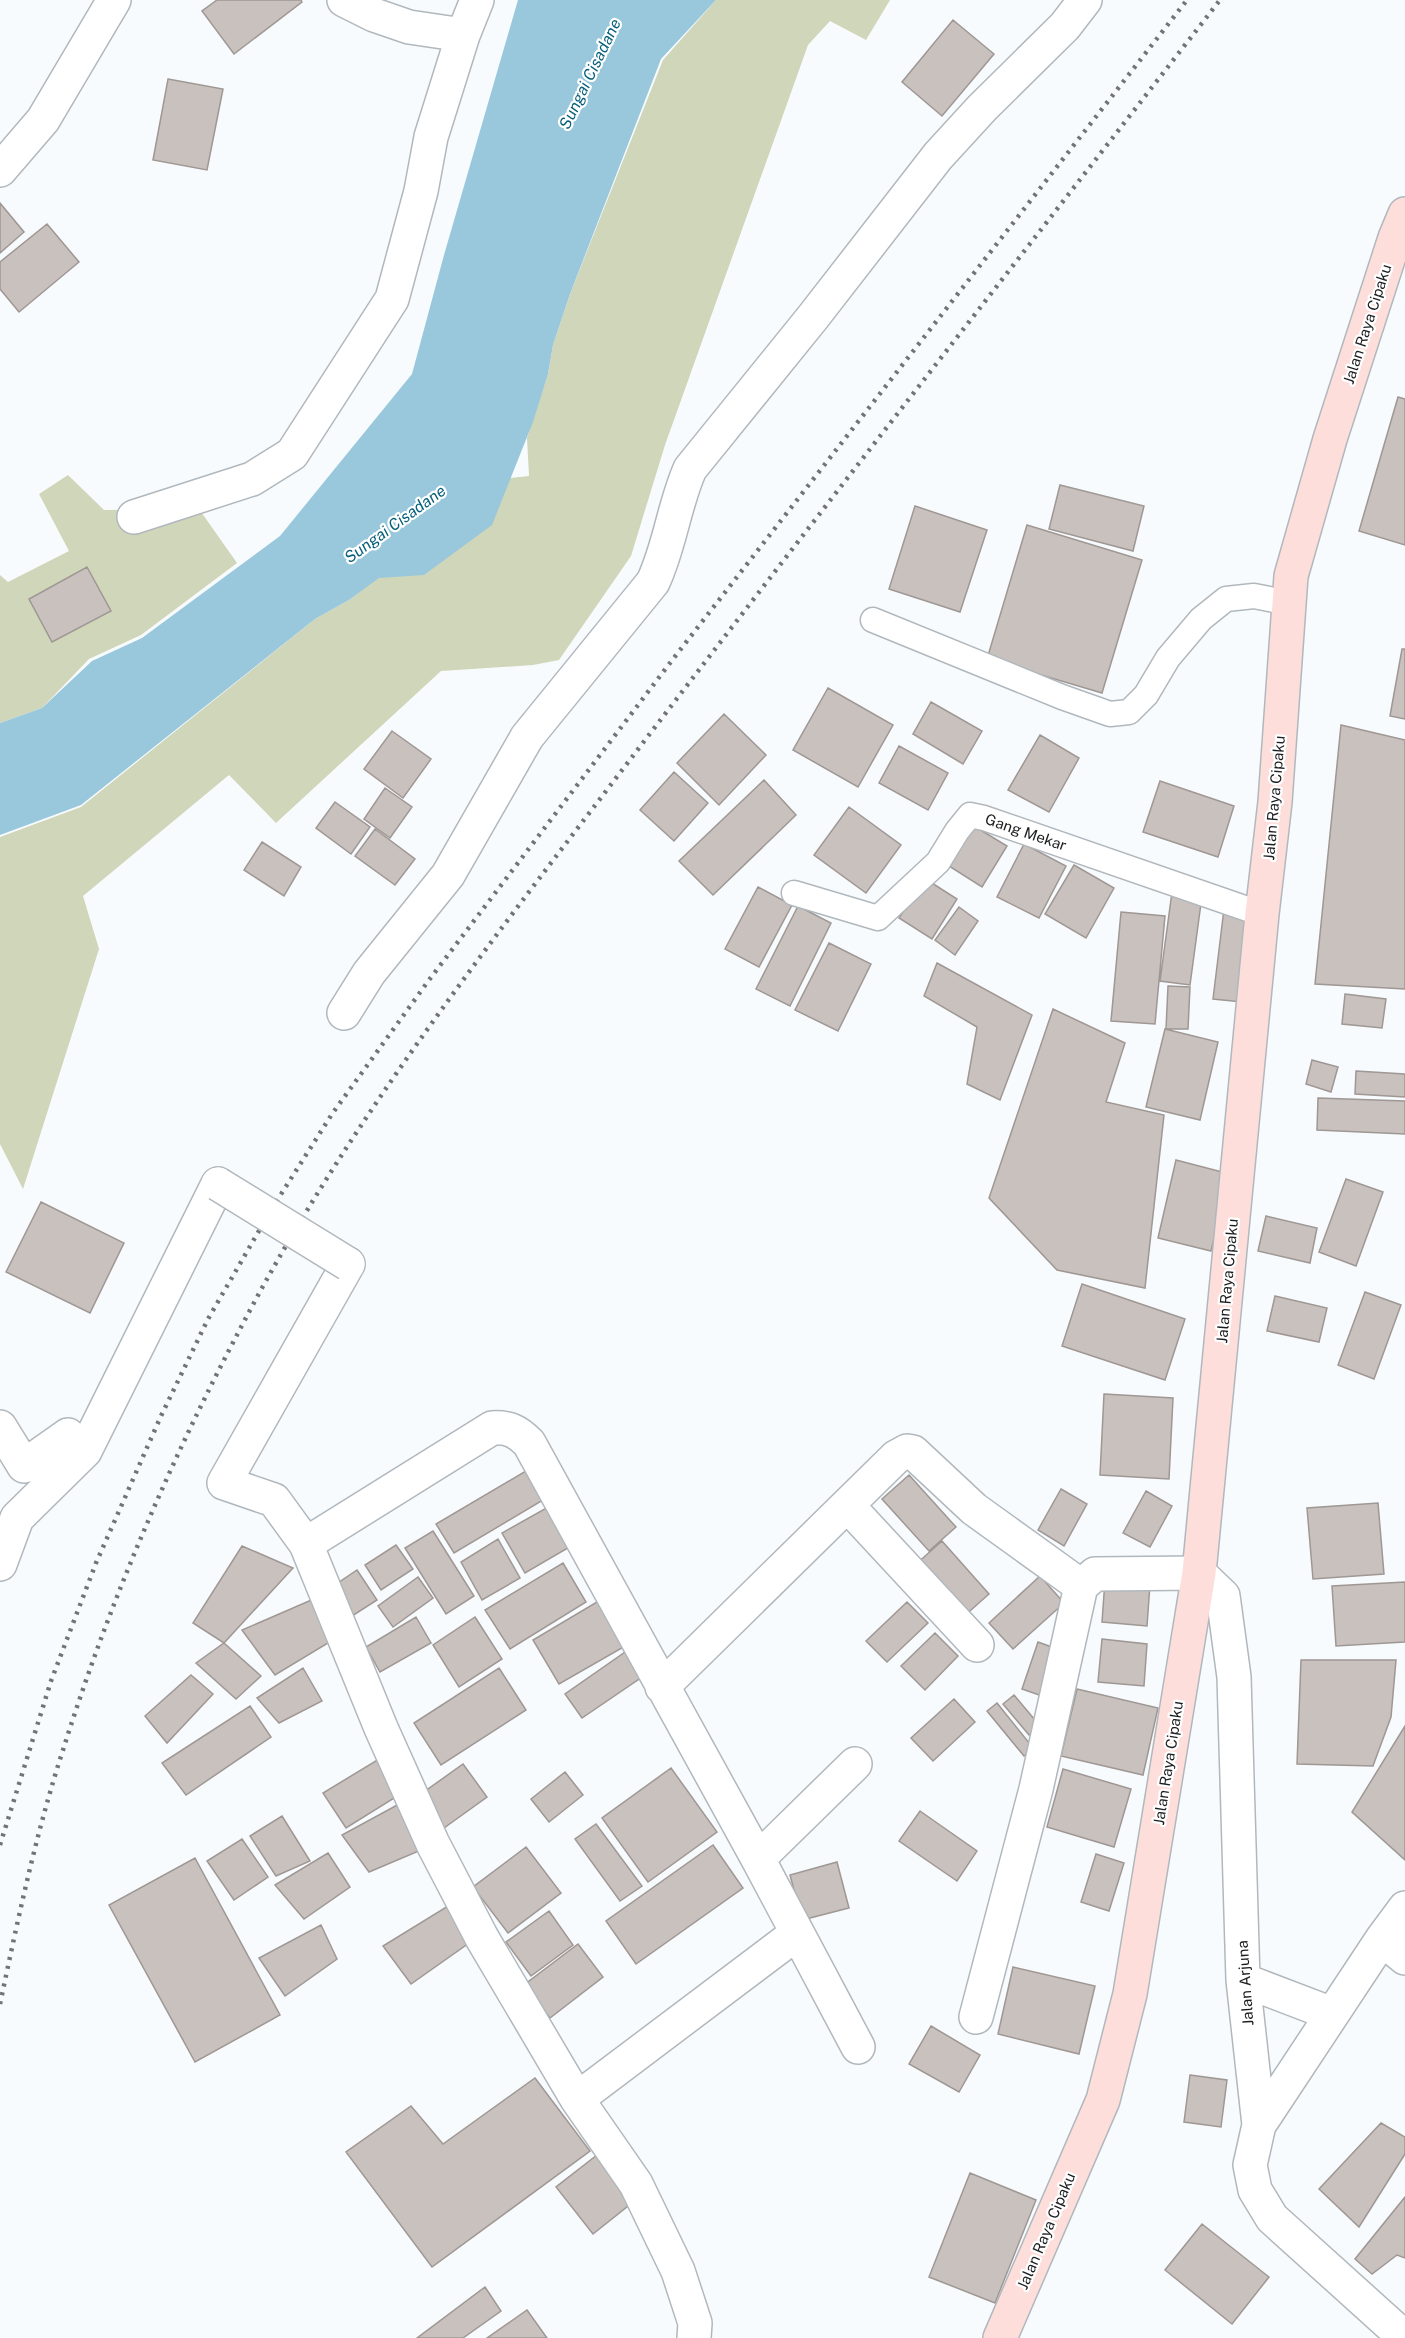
<svg xmlns="http://www.w3.org/2000/svg" width="1405" height="2338" font-family="'Public Sans',sans-serif">
<style>
.green{fill:#d0d6b9}
.water{fill:#99c7db}
.building{fill:#c9c1bd;stroke:#9f9794;stroke-width:1.5}
.lines{fill:none;stroke-linecap:round;stroke-linejoin:round}
.lane-casing{stroke:#b1b8bd;stroke-width:27}
.street-casing{stroke:#b1b8bd;stroke-width:36}
.secondary-casing{stroke:#b1b8bd;stroke-width:36}
.lane{stroke:#fff;stroke-width:24}
.street{stroke:#fff;stroke-width:33}
.secondary{stroke:#fddeda;stroke-width:33}
.rail{stroke:#717376;stroke-width:4.5;stroke-dasharray:3 6;stroke-linecap:butt}
.street-bridge-casing{stroke:#b1b8bd;stroke-width:36;stroke-linecap:butt}
.street-bridge{stroke:#fff;stroke-width:33}
.labels{text-anchor:middle;dominant-baseline:central;stroke-width:4.5;stroke-linejoin:round;paint-order:stroke}
.street-label{font-size:15px;fill:#1b1d1f;stroke:#fff}
.water-label{font-size:16px;font-style:italic;fill:#06607c;stroke:#fff}
</style>
<rect width="100%" height="100%" fill="#f7fbfe"/>
<!-- green -->
<path class="green" d="M 716,0 L 890,0 L 866,40 L 830,21 L 808,45 L 665,445 L 631,556 L 559,660 L 533,665 L 441,671 L 276,823 L 229,775 L 83,896 L 99,949 L 23,1189 L 0,1144 L 0,837 L 81,807 L 315,619 L 349,600 L 510,478 L 529,476 L 527,438 L 548,374 L 553,345 L 570,294 L 663,60 Z
M 68,475 L 104,510 L 199,509 L 237,563 L 141,635 L 89,659 L 42,708 L 0,723 L 0,575 L 8,582 L 69,551 L 39,494 Z"/>
<!-- water -->
<path class="water" d="M 518,0 L 716,0 L 661,59 L 570,294 L 553,345 L 548,374 L 533,422 L 492,525 L 424,575 L 379,578 L 349,600 L 315,619 L 81,805 L 0,835 L 0,723 L 42,708 L 92,661 L 142,638 L 280,536 L 412,374 L 444,255 Z"/>
<!-- building -->
<path class="building" d="M 217,0 L 301,0 L 302,2 L 234,54 L 202,11 Z
M 953,20 L 994,54 L 942,116 L 902,82 Z
M 168,79 L 223,89 L 207,170 L 153,160 Z
M 0,203 L 24,232 L 0,253 Z
M 47,224 L 79,262 L 19,312 L 0,289 L 0,262 Z
M 1398,397 L 1405,399 L 1405,545 L 1359,531 Z
M 1060,485 L 1144,506 L 1133,551 L 1049,529 Z
M 915,506 L 987,530 L 960,612 L 889,589 Z
M 1027,525 L 1142,560 L 1102,693 L 987,659 Z
M 87,567 L 111,611 L 52,642 L 29,599 Z
M 1402,649 L 1405,649 L 1405,719 L 1390,716 Z
M 828,688 L 893,725 L 858,787 L 793,750 Z
M 931,702 L 982,731 L 963,764 L 913,734 Z
M 724,714 L 766,755 L 719,805 L 677,763 Z
M 1341,725 L 1405,740 L 1405,989 L 1315,984 Z
M 392,731 L 431,759 L 403,798 L 364,769 Z
M 1040,735 L 1079,758 L 1049,812 L 1008,790 Z
M 899,746 L 948,773 L 928,810 L 879,783 Z
M 674,772 L 708,803 L 674,841 L 640,810 Z
M 764,780 L 796,815 L 713,895 L 679,861 Z
M 1160,781 L 1234,806 L 1218,857 L 1143,832 Z
M 385,788 L 412,807 L 390,838 L 364,819 Z
M 335,802 L 370,827 L 351,854 L 316,828 Z
M 849,807 L 901,845 L 866,893 L 814,855 Z
M 974,826 L 1007,846 L 982,887 L 949,866 Z
M 375,829 L 415,859 L 395,885 L 355,856 Z
M 262,842 L 301,867 L 284,896 L 244,870 Z
M 1024,844 L 1066,866 L 1039,918 L 997,897 Z
M 1074,865 L 1114,888 L 1086,938 L 1045,914 Z
M 924,878 L 957,899 L 932,939 L 899,918 Z
M 758,887 L 792,905 L 759,967 L 725,949 Z
M 1172,892 L 1202,896 L 1190,985 L 1160,981 Z
M 798,906 L 831,923 L 790,1006 L 756,989 Z
M 959,907 L 978,921 L 955,955 L 935,940 Z
M 1224,909 L 1254,914 L 1242,1002 L 1213,999 Z
M 1121,912 L 1165,916 L 1155,1024 L 1111,1021 Z
M 829,943 L 871,964 L 838,1031 L 795,1010 Z
M 937,963 L 1032,1015 L 1000,1100 L 967,1084 L 977,1027 L 924,996 Z
M 1168,986 L 1190,987 L 1188,1029 L 1166,1029 Z
M 1345,994 L 1386,999 L 1382,1028 L 1342,1024 Z
M 1053,1009 L 1125,1043 L 1106,1102 L 1164,1115 L 1145,1288 L 1057,1270 L 989,1198 Z
M 1165,1029 L 1218,1042 L 1200,1120 L 1146,1107 Z
M 1312,1060 L 1338,1067 L 1331,1092 L 1306,1084 Z
M 1356,1071 L 1405,1074 L 1405,1097 L 1355,1094 Z
M 1318,1098 L 1405,1101 L 1405,1134 L 1317,1130 Z
M 1176,1160 L 1230,1174 L 1211,1251 L 1158,1238 Z
M 1346,1179 L 1383,1192 L 1356,1266 L 1319,1252 Z
M 41,1202 L 124,1243 L 90,1313 L 6,1272 Z
M 1266,1216 L 1317,1228 L 1310,1263 L 1258,1251 Z
M 1082,1284 L 1185,1319 L 1165,1380 L 1062,1346 Z
M 1365,1292 L 1401,1305 L 1374,1379 L 1338,1365 Z
M 1275,1296 L 1327,1308 L 1319,1342 L 1267,1331 Z
M 1104,1394 L 1173,1398 L 1169,1479 L 1100,1475 Z
M 531,1468 L 548,1497 L 454,1553 L 436,1524 Z
M 909,1475 L 956,1527 L 929,1551 L 882,1499 Z
M 1061,1489 L 1087,1504 L 1064,1546 L 1038,1530 Z
M 1146,1491 L 1172,1506 L 1150,1547 L 1123,1533 Z
M 1378,1503 L 1384,1574 L 1313,1579 L 1307,1508 Z
M 550,1506 L 573,1545 L 525,1573 L 502,1533 Z
M 433,1531 L 474,1596 L 446,1614 L 405,1548 Z
M 498,1539 L 520,1578 L 482,1600 L 461,1562 Z
M 942,1541 L 989,1594 L 962,1618 L 915,1565 Z
M 396,1545 L 413,1569 L 381,1590 L 365,1565 Z
M 242,1546 L 293,1568 L 224,1643 L 193,1623 Z
M 563,1563 L 586,1602 L 510,1649 L 485,1610 Z
M 357,1570 L 377,1600 L 349,1618 L 329,1589 Z
M 1040,1576 L 1064,1603 L 1013,1649 L 989,1623 Z
M 418,1577 L 433,1598 L 393,1627 L 378,1606 Z
M 1105,1580 L 1150,1584 L 1147,1626 L 1102,1622 Z
M 1405,1582 L 1405,1642 L 1336,1646 L 1332,1586 Z
M 607,1596 L 634,1641 L 559,1684 L 533,1640 Z
M 316,1598 L 333,1640 L 275,1675 L 242,1630 Z
M 907,1602 L 928,1623 L 887,1662 L 866,1641 Z
M 416,1617 L 431,1643 L 380,1672 L 366,1647 Z
M 475,1617 L 502,1659 L 459,1687 L 433,1645 Z
M 935,1633 L 958,1656 L 925,1690 L 901,1666 Z
M 1102,1639 L 1147,1644 L 1144,1686 L 1098,1682 Z
M 1038,1642 L 1060,1650 L 1045,1697 L 1022,1689 Z
M 224,1643 L 261,1676 L 236,1699 L 196,1663 Z
M 628,1650 L 645,1675 L 582,1718 L 565,1694 Z
M 1301,1660 L 1396,1660 L 1391,1717 L 1373,1766 L 1297,1764 Z
M 303,1668 L 322,1701 L 279,1723 L 257,1698 Z
M 499,1668 L 526,1710 L 441,1765 L 414,1723 Z
M 191,1675 L 213,1694 L 167,1743 L 145,1716 Z
M 1077,1689 L 1158,1708 L 1143,1775 L 1061,1756 Z
M 1014,1695 L 1040,1726 L 1029,1735 L 1003,1704 Z
M 954,1699 L 975,1722 L 933,1761 L 911,1738 Z
M 997,1703 L 1034,1749 L 1024,1756 L 987,1711 Z
M 250,1706 L 271,1737 L 186,1795 L 162,1763 Z
M 1405,1726 L 1405,1860 L 1352,1812 Z
M 379,1759 L 399,1795 L 346,1828 L 323,1793 Z
M 463,1764 L 487,1797 L 444,1828 L 421,1794 Z
M 671,1768 L 717,1832 L 648,1882 L 602,1818 Z
M 1063,1769 L 1131,1789 L 1114,1847 L 1047,1827 Z
M 565,1772 L 583,1795 L 549,1822 L 531,1799 Z
M 399,1804 L 426,1848 L 369,1872 L 342,1835 Z
M 920,1811 L 977,1851 L 957,1881 L 899,1841 Z
M 282,1816 L 310,1861 L 276,1876 L 250,1836 Z
M 596,1824 L 642,1886 L 620,1901 L 575,1839 Z
M 242,1839 L 268,1877 L 234,1900 L 207,1861 Z
M 713,1845 L 743,1888 L 636,1964 L 606,1921 Z
M 526,1847 L 561,1893 L 508,1933 L 473,1887 Z
M 328,1853 L 350,1887 L 304,1919 L 275,1885 Z
M 1096,1854 L 1124,1863 L 1109,1911 L 1081,1902 Z
M 195,1858 L 280,2015 L 195,2062 L 109,1905 Z
M 837,1862 L 849,1908 L 802,1920 L 790,1875 Z
M 448,1906 L 469,1943 L 411,1984 L 383,1946 Z
M 549,1911 L 573,1945 L 531,1976 L 506,1942 Z
M 321,1925 L 337,1959 L 285,1996 L 259,1958 Z
M 578,1944 L 603,1977 L 550,2018 L 524,1985 Z
M 1013,1967 L 1095,1986 L 1079,2054 L 998,2034 Z
M 931,2026 L 980,2055 L 959,2092 L 909,2064 Z
M 1190,2075 L 1227,2080 L 1221,2127 L 1184,2122 Z
M 535,2078 L 590,2151 L 432,2267 L 346,2152 L 411,2106 L 443,2144 Z
M 1381,2123 L 1405,2137 L 1405,2154 L 1359,2227 L 1319,2189 Z
M 597,2155 L 633,2202 L 593,2234 L 556,2187 Z
M 970,2173 L 1036,2200 L 995,2303 L 929,2277 Z
M 1405,2197 L 1405,2258 L 1397,2255 L 1372,2274 L 1355,2259 Z
M 1202,2224 L 1269,2277 L 1232,2324 L 1165,2270 Z
M 485,2287 L 501,2311 L 463,2338 L 417,2338 Z
M 527,2310 L 547,2338 L 487,2338 Z"/>
<g class="lines">
<!-- lane casing -->
<g class="lane-casing">
<path id="lane" d="M 873,620 L 1062,697 L 1110,714 L 1129,712 L 1146,695 L 1168,658 L 1201,619 L 1226,599 L 1254,596 L 1289,603
M 794,893 L 878,918 L 938,862 L 957,831 L 970,815 L 984,818 L 1262,914"/>
</g>
<!-- street casing -->
<g class="street-casing">
<path id="street" d="M 344,0 L 374,15 L 409,27 L 463,35
M 0,170 L 43,120 L 114,0
M 134,517 L 252,479 L 292,454 L 392,299 L 421,191 L 431,137 L 463,35 L 477,0
M 344,1013 L 369,973 L 448,875 L 527,737 L 653,582 C 670,546 674,505 690,469 L 813,317 L 938,156 L 982,108 L 1065,26 L 1085,0
M 348,1264 L 224,1483 L 274,1500 L 306,1544 L 381,1728 L 433,1844 L 482,1938 L 577,2099 L 636,2184 L 678,2271 L 695,2323 L 694,2338
M 0,1427 L 24,1466 L 68,1435 L 85,1451
M 848,1506 L 977,1645
M 306,1544 L 492,1428 C 509,1427 517,1431 529,1443 L 758,1859 L 858,2047
M 0,1564 L 17,1518 L 85,1451 L 218,1184
M 662,1687 L 896,1457 L 907,1451 L 913,1452 L 974,1509 L 1081,1586 L 1095,1574 L 1199,1573 L 1223,1596 L 1234,1677 L 1243,1980 L 1259,2125 L 1250,2165 L 1255,2190 L 1272,2218 L 1405,2338
M 758,1859 L 855,1764
M 1382,1939 L 1405,1958
M 1243,1980 L 1332,2014
M 976,2017 L 1036,1789 L 1081,1586
M 577,2099 L 796,1934
M 1259,2125 L 1382,1939 L 1405,1908"/>
</g>
<!-- secondary casing -->
<g class="secondary-casing">
<path id="secondary" d="M 1000,2338 L 1103,2100 L 1130,1994 L 1199,1573 L 1262,914 L 1275,802 L 1291,576 L 1330,439 L 1395,238 L 1405,214"/>
</g>
<!-- lane -->
<use href="#lane" class="lane"/>
<!-- street -->
<use href="#street" class="street"/>
<!-- secondary -->
<use href="#secondary" class="secondary"/>
<!-- rail -->
<path class="rail" d="M 0,1845 L 51,1681 L 96,1563 L 161,1416 L 208,1319 L 271,1210 L 332,1114 L 429,980 L 673,659 L 1187,0
M 0,2004 C 18,1919 36,1833 63,1750 C 108,1606 168,1466 238,1333 C 348,1120 498,933 642,744 C 833,495 1027,248 1220,0"/>
<!-- street-bridge casing -->
<g class="street-bridge-casing">
<path id="street-bridge" d="M 218,1184 L 348,1264"/>
</g>
<!-- street-bridge -->
<use href="#street-bridge" class="street-bridge"/>
</g>
<g class="labels">
<!-- street labels -->
<g class="street-label">
<text transform="translate(1367 324) rotate(-72)">Jalan Raya Cipaku</text>
<text transform="translate(1274 798) rotate(-85)">Jalan Raya Cipaku</text>
<text transform="translate(1026 832) rotate(19)">Gang Mekar</text>
<text transform="translate(1227 1281) rotate(-85)">Jalan Raya Cipaku</text>
<text transform="translate(1168 1763) rotate(-81)">Jalan Raya Cipaku</text>
<text transform="translate(1245 1983) rotate(-94)">Jalan Arjuna</text>
<text transform="translate(1046 2231) rotate(-67)">Jalan Raya Cipaku</text>
</g>
<!-- water labels -->
<g class="water-label">
<text transform="translate(590 74) rotate(-64)">Sungai Cisadane</text>
<text transform="translate(395 524) rotate(-36)">Sungai Cisadane</text>
</g>
</g>
</svg>
